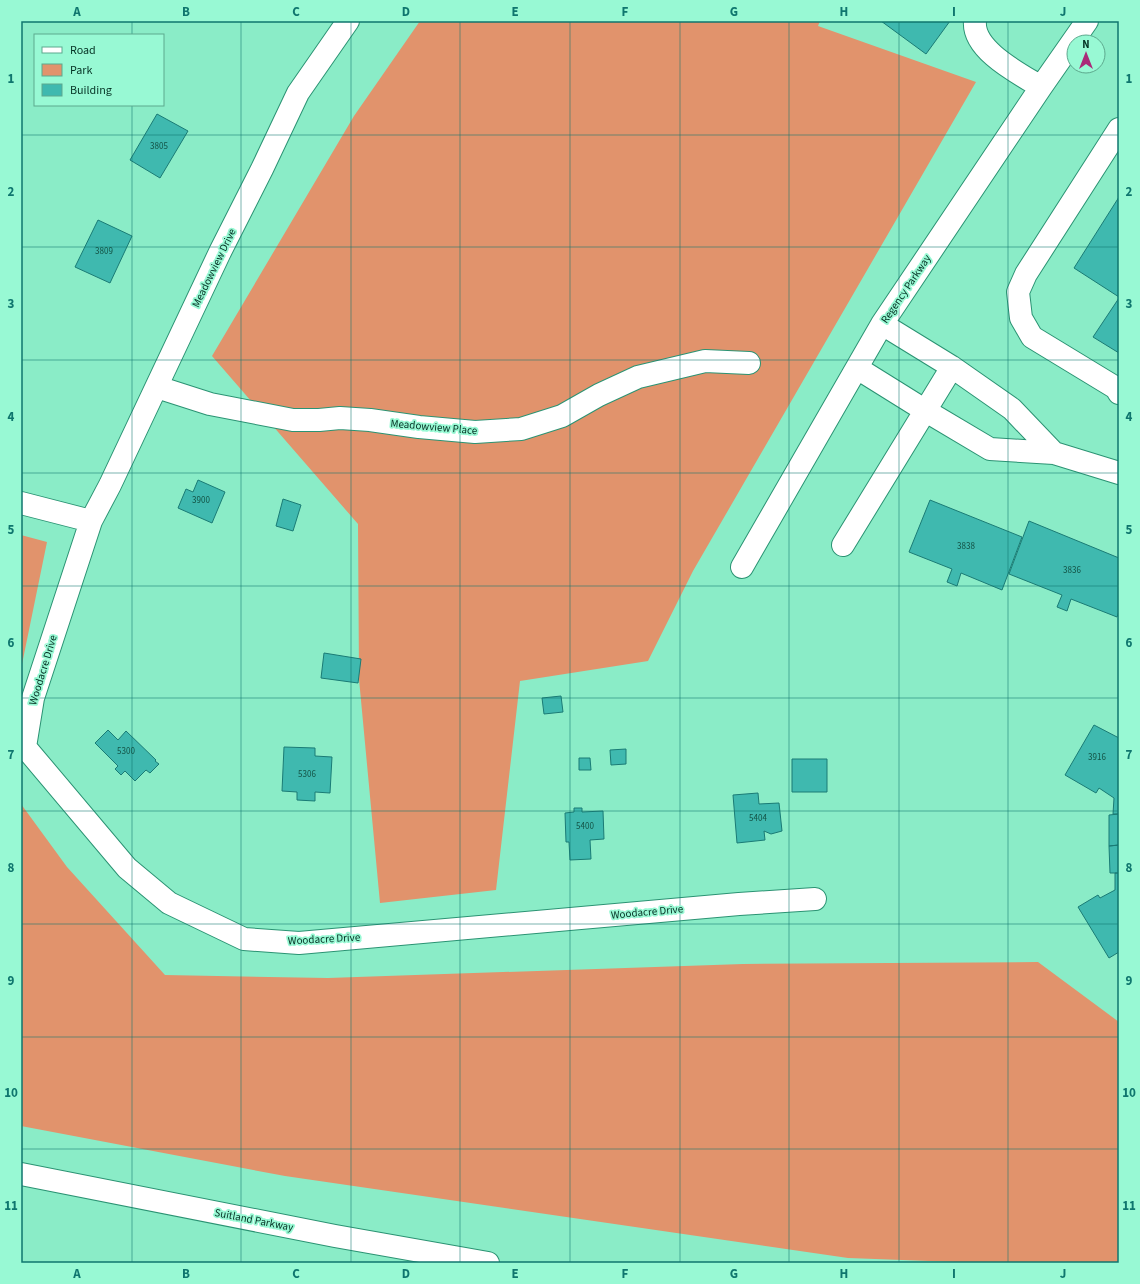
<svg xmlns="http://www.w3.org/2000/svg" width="1140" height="1284" font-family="'Source Sans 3',sans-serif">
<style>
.green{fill:#e1936c}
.building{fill:#3fb9af;stroke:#1a7b75}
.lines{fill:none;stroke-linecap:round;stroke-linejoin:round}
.minor-casing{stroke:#2b9373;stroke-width:24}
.highway-casing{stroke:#2b9373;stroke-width:24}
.minor{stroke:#fff;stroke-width:22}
.highway{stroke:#fff;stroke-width:22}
.grid{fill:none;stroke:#0f766e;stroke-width:1;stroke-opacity:0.55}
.labels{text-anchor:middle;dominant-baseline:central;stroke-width:3.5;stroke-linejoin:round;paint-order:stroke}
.number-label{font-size:9px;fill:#145447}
.street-label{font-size:11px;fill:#053224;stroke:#98f9d4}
.neatline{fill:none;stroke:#0f766e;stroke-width:1.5}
.grid-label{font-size:13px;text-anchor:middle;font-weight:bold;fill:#0f766e}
</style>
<rect width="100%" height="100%" fill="#8aecc7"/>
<!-- green -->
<path class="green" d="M 420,21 L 820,21 L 818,26 L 976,82 L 693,571 L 648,661 L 520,681 L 496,890 L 380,903 L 359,679 L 358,524 L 212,356 L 354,116 Z
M 21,535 L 47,542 L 21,669 Z
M 21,804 L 67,867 L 165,975 L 328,978 L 743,964 L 1038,962 L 1119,1022 L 1119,1263 L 983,1263 L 848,1258 L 285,1176 L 21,1126 Z"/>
<!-- building -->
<path class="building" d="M 881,21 L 950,21 L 926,54 Z
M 157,114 L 188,131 L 160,178 L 130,160 Z
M 1119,197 L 1119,297 L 1074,268 Z
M 98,220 L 132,236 L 110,283 L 75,267 Z
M 1119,298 L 1119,353 L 1093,337 Z
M 198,480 L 225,492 L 212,523 L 178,508 L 186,489 L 193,492 Z
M 283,499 L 301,505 L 293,531 L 276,526 Z
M 930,500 L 1022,537 L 1002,590 L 961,573 L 957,586 L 947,582 L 952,569 L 909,552 Z
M 1029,521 L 1119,558 L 1119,611 L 1117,617 L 1071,599 L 1067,611 L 1057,607 L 1062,595 L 1009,574 Z
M 324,653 L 361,659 L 358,683 L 321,678 Z
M 561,696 L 563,712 L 544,714 L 542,698 Z
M 1094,725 L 1119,738 L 1119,814 L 1113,814 L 1114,798 L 1099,788 L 1096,793 L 1065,775 Z
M 108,730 L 118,740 L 126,731 L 156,760 L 155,761 L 159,764 L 150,773 L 146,770 L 135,781 L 125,771 L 121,775 L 115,769 L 118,766 L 95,743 Z
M 284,747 L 315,748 L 315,756 L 332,757 L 330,793 L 315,792 L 315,801 L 297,800 L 297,792 L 282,791 Z
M 626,749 L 626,764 L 611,765 L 610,750 Z
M 579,758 L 590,758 L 591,770 L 579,770 Z
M 792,759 L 827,759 L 827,792 L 792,792 Z
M 758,793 L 759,804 L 779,803 L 782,831 L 771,834 L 764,831 L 765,840 L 737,843 L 733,795 Z
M 574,808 L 582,808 L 582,812 L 603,811 L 604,839 L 590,840 L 591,859 L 570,860 L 569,842 L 566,842 L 565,813 L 574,812 Z
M 1119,814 L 1119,845 L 1109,846 L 1109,815 Z
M 1119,845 L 1119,873 L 1110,873 L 1109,846 Z
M 1115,873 L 1119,873 L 1119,952 L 1109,958 L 1078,907 L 1098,895 L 1100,898 L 1115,890 Z"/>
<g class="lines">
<!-- minor casing -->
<g class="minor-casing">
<path id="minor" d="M 348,21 L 298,93 L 262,169 L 220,252 L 110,485 L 91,521 L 33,698 L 25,747 L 127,868 L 169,903 L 244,939 L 299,943 L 739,904 L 815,899
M 975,21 C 972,50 1020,74 1041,87
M 1119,129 L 1026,274 L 1018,292 L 1021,318 L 1032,337 L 1116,388 L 1119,393
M 882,324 L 952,367 L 1012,409 L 1054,453
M 857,368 L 926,411 L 990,449 L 1054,453 L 1119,473
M 157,387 L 210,404 L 293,420 L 319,420 L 340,418 L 370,420 L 419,427 L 475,432 L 521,429 L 562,416 L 599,395 L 638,377 L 705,361 L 749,363
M 21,503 L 91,521
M 843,545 L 952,367
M 742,567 L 882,324 L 1041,87 L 1087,21"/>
</g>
<!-- highway casing -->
<g class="highway-casing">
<path id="highway" d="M 21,1174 L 335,1236 L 488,1263"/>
</g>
<!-- minor -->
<use href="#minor" class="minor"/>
<!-- highway -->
<use href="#highway" class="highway"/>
</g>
<!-- grid -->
<path class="grid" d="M 132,21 L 132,35M 241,21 L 241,1263M 351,21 L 351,1263M 460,21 L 460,1263M 570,21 L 570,1263M 680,21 L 680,1263M 789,21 L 789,1263M 899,21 L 899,1263M 1008,21 L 1008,1263M 132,105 L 132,1263M 21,135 L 1119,135M 21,247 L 1119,247M 21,360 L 1119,360M 21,473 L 1119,473M 21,586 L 1119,586M 21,698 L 1119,698M 21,811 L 1119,811M 21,924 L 1119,924M 21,1037 L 1119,1037M 21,1149 L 1119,1149"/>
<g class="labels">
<!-- number labels -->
<g class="number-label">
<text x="159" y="146">3805</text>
<text x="104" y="251">3809</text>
<text x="201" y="500">3900</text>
<text x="966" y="546">3838</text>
<text x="1072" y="570">3836</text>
<text x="126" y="751">5300</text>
<text x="1097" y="757">3916</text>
<text x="307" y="774">5306</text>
<text x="758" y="818">5404</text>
<text x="585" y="826">5400</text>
</g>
<!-- street labels -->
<g class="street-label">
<text transform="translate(214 268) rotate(-64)">Meadowview Drive</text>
<text transform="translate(906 289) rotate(-56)">Regency Parkway</text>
<text transform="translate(434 427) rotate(5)">Meadowview Place</text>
<text transform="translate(43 670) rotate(-73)">Woodacre Drive</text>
<text transform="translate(647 912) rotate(-5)">Woodacre Drive</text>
<text transform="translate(324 939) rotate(-3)">Woodacre Drive</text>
<text transform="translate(254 1220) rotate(11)">Suitland Parkway</text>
</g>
</g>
<!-- border -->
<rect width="1140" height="1284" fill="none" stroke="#98f9d4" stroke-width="44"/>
<!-- legend -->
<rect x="34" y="34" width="130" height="72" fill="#98f9d4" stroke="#5da98e"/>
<rect x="42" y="47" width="20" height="6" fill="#ffffff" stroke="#5da98e"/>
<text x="70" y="54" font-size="12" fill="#053224">Road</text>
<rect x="42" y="64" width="20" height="12" fill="#e1936c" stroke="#5da98e"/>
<text x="70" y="74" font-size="12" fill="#053224">Park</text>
<rect x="42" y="84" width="20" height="12" fill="#3fb9af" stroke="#5da98e"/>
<text x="70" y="94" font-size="12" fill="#053224">Building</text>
<!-- north arrow -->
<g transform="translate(1086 54)"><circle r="19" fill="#98f9d4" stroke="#5da98e"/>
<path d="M0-3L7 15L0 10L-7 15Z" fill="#aa2a79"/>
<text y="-6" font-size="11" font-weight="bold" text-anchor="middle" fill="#053224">N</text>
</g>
<rect x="22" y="22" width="1096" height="1240" class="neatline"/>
<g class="grid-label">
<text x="77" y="16">A</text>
<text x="186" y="16">B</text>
<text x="296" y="16">C</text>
<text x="406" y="16">D</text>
<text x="515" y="16">E</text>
<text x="625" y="16">F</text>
<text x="734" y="16">G</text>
<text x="844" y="16">H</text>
<text x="954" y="16">I</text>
<text x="1063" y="16">J</text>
<text x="11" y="83">1</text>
<text x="1129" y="83">1</text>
<text x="11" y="196">2</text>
<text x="1129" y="196">2</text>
<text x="11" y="308">3</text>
<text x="1129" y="308">3</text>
<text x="11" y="421">4</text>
<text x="1129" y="421">4</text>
<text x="11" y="534">5</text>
<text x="1129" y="534">5</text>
<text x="11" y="647">6</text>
<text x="1129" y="647">6</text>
<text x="11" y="759">7</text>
<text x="1129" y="759">7</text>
<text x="11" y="872">8</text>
<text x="1129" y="872">8</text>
<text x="11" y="985">9</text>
<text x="1129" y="985">9</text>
<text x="11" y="1097">10</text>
<text x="1129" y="1097">10</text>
<text x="11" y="1210">11</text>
<text x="1129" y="1210">11</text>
<text x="77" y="1278">A</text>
<text x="186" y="1278">B</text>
<text x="296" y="1278">C</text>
<text x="406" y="1278">D</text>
<text x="515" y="1278">E</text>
<text x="625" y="1278">F</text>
<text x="734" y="1278">G</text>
<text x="844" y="1278">H</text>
<text x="954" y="1278">I</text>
<text x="1063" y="1278">J</text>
</g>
</svg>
